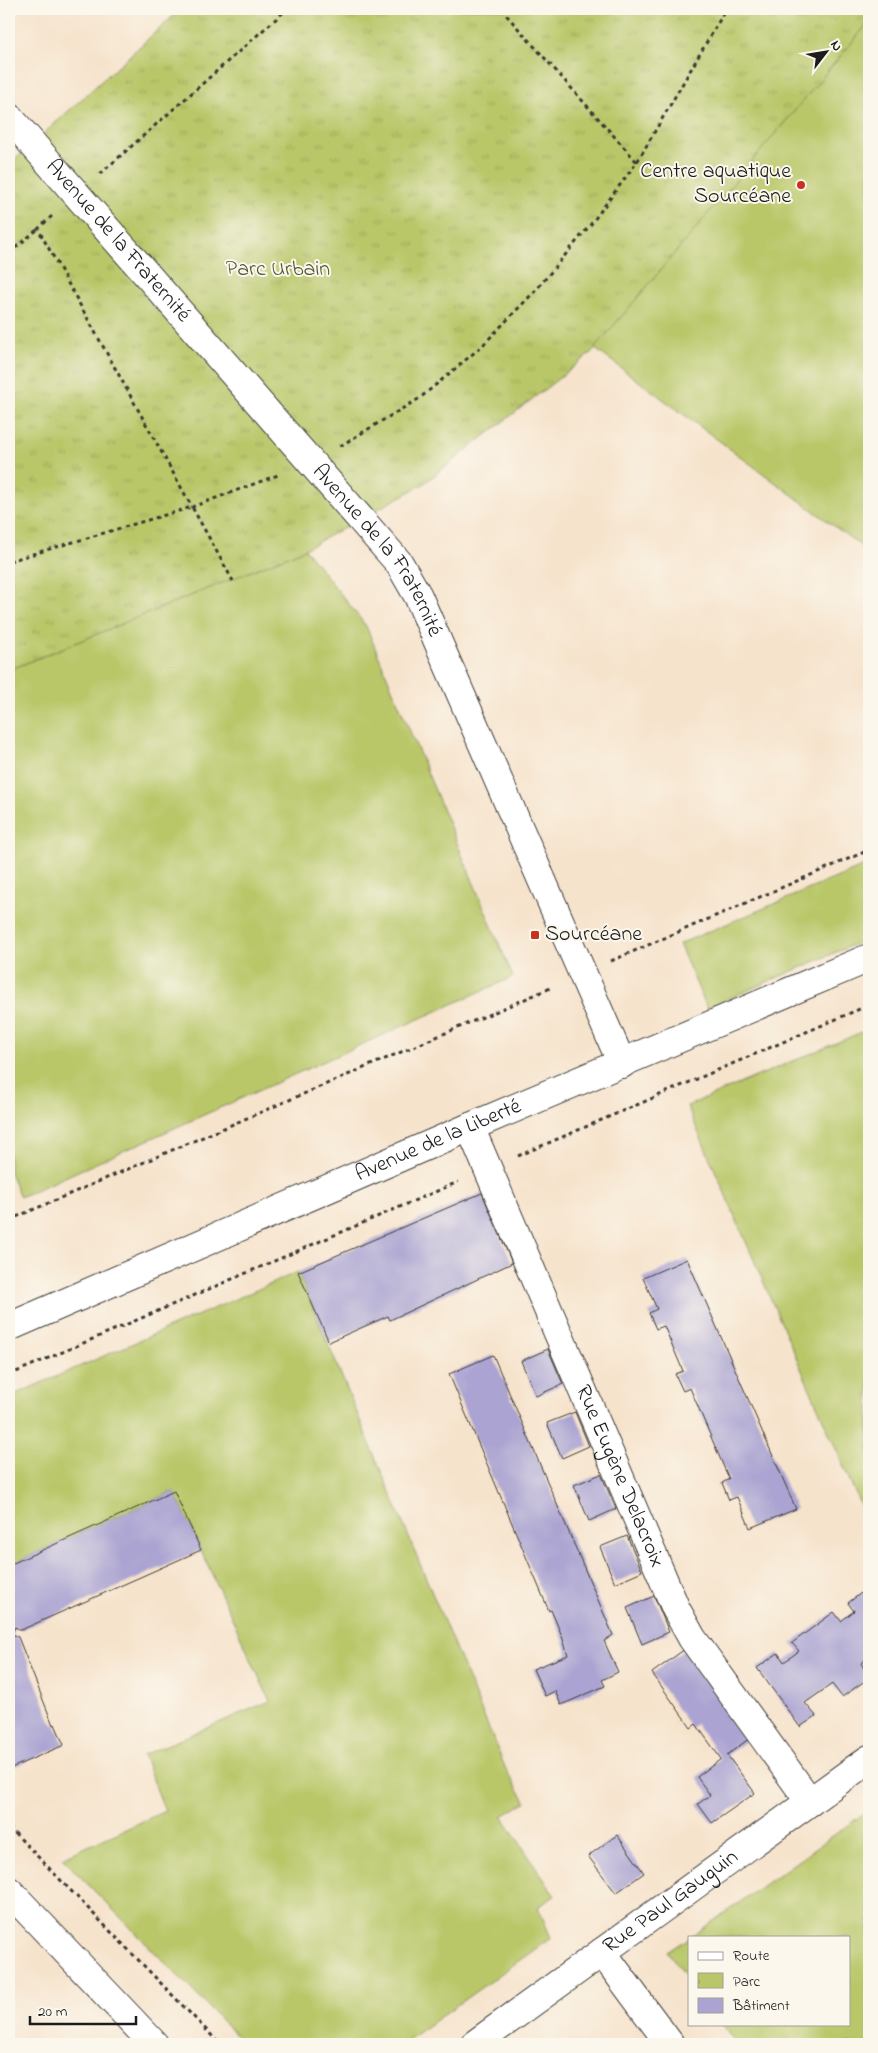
<svg xmlns="http://www.w3.org/2000/svg" width="878" height="2053" font-family="'Indie Flower',sans-serif">
<style>
.grass{fill:#b9c769;stroke:#6a7242}
.park{fill:url(#park-tufts);stroke:#6a7242}
.building{fill:#aba4d2}
.lines{fill:none;stroke-linecap:round;stroke-linejoin:round}
.minor-casing{stroke:#3d3a36;stroke-width:30}
.path{stroke:#3d3a36;stroke-width:3;stroke-dasharray:4 4;stroke-linecap:butt}
.minor{stroke:#fff;stroke-width:28}
.poi-dot{fill:#c8321e;stroke:#fbf7ec;stroke-width:2}
.labels{text-anchor:middle;dominant-baseline:central;stroke-width:4;stroke-linejoin:round;paint-order:stroke}
.poi-label{font-size:22px;fill:#1c1c1c;stroke:#fbf7ec;text-anchor:end}
.street-label{font-size:22px;fill:#1c1c1c;stroke:#fbf7ec}
.park-label{font-size:22px;fill:#535837;stroke:#fbf7ec}
</style>
<defs>
<pattern id="park-tufts" width="24" height="20" patternUnits="userSpaceOnUse" patternTransform="scale(1.25)"><rect width="24" height="20" fill="#b9c769"/><path d="M3 7l-1-3M5 7V3M7 7l1-3M15 17l-1-3M17 17v-4M19 17l1-3" fill="none" stroke="#9eaa5a"/></pattern>
</defs>
<rect width="100%" height="100%" fill="#fbf7ec"/>
<filter id="ink" filterUnits="userSpaceOnUse"><feTurbulence type="fractalNoise" baseFrequency=".02" numOctaves="2"/><feDisplacementMap in="SourceGraphic" scale="10" xChannelSelector="R" yChannelSelector="G"/><feConvolveMatrix kernelMatrix="1 2 1 2 8 2 1 2 1" color-interpolation-filters="sRGB"/></filter>
<filter id="wash" filterUnits="userSpaceOnUse"><feTurbulence type="fractalNoise" baseFrequency=".0096" numOctaves="4" result="noise"/><feDisplacementMap in="SourceGraphic" scale="20" xChannelSelector="R" yChannelSelector="G"/><feGaussianBlur stdDeviation="1.12" result="paint"/><feColorMatrix in="noise" values="0 0 0 0 0 0 0 0 0 0 0 0 0 0 0 0 0 1.4 0 .05"/><feComposite in="paint" operator="in"/></filter>
<g filter="url(#wash)">
<rect width="100%" height="100%" fill="#f6e3cc"/>
<!-- grass -->
<path class="grass" d="M 869,22 L 869,552 L 594,348 Z
M 305,549 L 366,626 L 513,977 L 20,1197 L 9,1170 L 9,670 Z
M 869,864 L 869,938 L 707,1008 L 679,944 Z
M 869,1029 L 869,1525 L 687,1106 Z
M 298,1272 L 507,1772 L 526,1802 L 502,1816 L 555,1896 L 538,1907 L 551,1938 L 402,2044 L 245,2044 L 62,1858 L 165,1811 L 143,1755 L 270,1701 L 174,1491 L 9,1565 L 9,1397 Z
M 869,1810 L 869,2044 L 737,2044 L 722,2024 L 849,2024 L 849,1937 L 691,1937 Z
M 689,1938 L 689,1980 L 668,1952 Z"/>
<!-- park -->
<path class="park" d="M 181,9 L 869,9 L 869,22 L 590,354 L 422,485 L 305,549 L 9,670 L 9,165 Z"/>
<g id="blocks">
<!-- building -->
<path class="building" d="M 482,1193 L 512,1263 L 390,1320 L 388,1316 L 329,1342 L 298,1272 Z
M 687,1259 L 796,1509 L 750,1528 L 737,1497 L 729,1500 L 722,1483 L 729,1479 L 690,1388 L 683,1391 L 675,1374 L 683,1371 L 664,1326 L 656,1329 L 649,1313 L 657,1309 L 643,1278 Z
M 548,1349 L 563,1384 L 536,1396 L 521,1361 Z
M 493,1355 L 613,1635 L 604,1641 L 618,1672 L 602,1680 L 605,1686 L 561,1705 L 555,1691 L 545,1696 L 533,1669 L 568,1655 L 562,1636 L 551,1610 L 549,1611 L 449,1374 Z
M 575,1412 L 589,1446 L 562,1458 L 547,1423 Z
M 601,1474 L 616,1509 L 589,1521 L 574,1485 Z
M 174,1491 L 201,1550 L 21,1630 L 15,1627 L 12,1634 L 18,1637 L 53,1725 L 55,1724 L 64,1745 L 9,1769 L 9,1565 Z
M 627,1536 L 642,1571 L 615,1583 L 600,1547 Z
M 869,1587 L 869,1657 L 861,1663 L 869,1678 L 842,1697 L 832,1684 L 805,1703 L 816,1716 L 800,1727 L 757,1668 L 778,1653 L 784,1662 L 799,1651 L 792,1643 L 834,1612 L 841,1621 L 854,1611 L 848,1603 Z
M 654,1596 L 669,1632 L 642,1644 L 627,1608 Z
M 685,1649 L 750,1738 L 727,1755 L 755,1793 L 712,1823 L 698,1804 L 710,1795 L 697,1777 L 721,1759 L 696,1724 L 691,1728 L 652,1673 Z
M 617,1835 L 644,1873 L 616,1893 L 588,1856 Z"/>
</g>
</g>
<g filter="url(#ink)">
<use href="#blocks" fill-opacity="0" stroke="#3d3a36" stroke-width="1"/>
<g class="lines">
<!-- minor casing -->
<g class="minor-casing">
<g id="minor">
<path id="s1" d="M 9,117 L 399,563 L 418,596 L 622,1064"/>
<path id="s2" d="M 470,1127 L 676,1609 L 692,1638 L 810,1802"/>
<path id="s3" d="M 9,1327 L 470,1127 L 869,958"/>
<path d="M 9,1891 L 154,2044"/>
<path d="M 602,1952 L 670,2044"/>
<path id="s4" d="M 475,2044 L 869,1759"/>
</g>
</g>
<!-- path -->
<path class="path" d="M 501,9 L 637,162
M 100,174 L 287,9
M 52,216 L 38,229 L 192,507 L 278,475
M 9,253 L 38,229
M 340,446 L 420,398 L 481,347 L 536,290 L 591,224 L 637,162 L 726,9
M 9,561 L 192,507 L 233,581
M 611,961 L 869,850
M 518,1156 L 869,1005
M 9,1220 L 553,987
M 9,1375 L 458,1182
M 9,1827 L 220,2044"/>
<!-- minor -->
<use href="#minor" class="minor"/>
</g>
</g>
<!-- markers -->
<g class="poi-dot">
<circle cx="801" cy="185" r="5"/>
<rect x="530" y="930" width="10" height="10" rx="2.5"/>
</g>
<g class="labels">
<!-- poi labels -->
<g class="poi-label">
<text x="791" y="172">Centre aquatique<tspan x="791" dy="25">Sourcéane</tspan></text>
<text x="545" y="935" text-anchor="start">Sourcéane</text>
</g>
<!-- street labels -->
<g class="street-label">
<text stroke="none"><textPath href="#s1" startOffset="165">Avenue de la Fraternité</textPath></text>
<text stroke="none"><textPath href="#s1" startOffset="570">Avenue de la Fraternité</textPath></text>
<text stroke="none"><textPath href="#s3" startOffset="468">Avenue de la Liberté</textPath></text>
<text stroke="none"><textPath href="#s2" startOffset="380">Rue Eugène Delacroix</textPath></text>
<text stroke="none"><textPath href="#s4" startOffset="242">Rue Paul Gauguin</textPath></text>
</g>
<!-- park labels -->
<g class="park-label">
<text x="278" y="270">Parc Urbain</text>
</g>
</g>
<!-- margin -->
<rect width="878" height="2053" fill="none" stroke="#fbf7ec" stroke-width="30"/>
<!-- legend -->
<rect x="688" y="1936" width="162" height="90" fill="#fbf7ec" stroke="#a29f99"/>
<rect x="698" y="1952" width="25" height="8" fill="#ffffff" stroke="#a29f99"/>
<text x="733" y="1960" font-size="15" fill="#1c1c1c">Route</text>
<rect x="698" y="1973" width="25" height="15" fill="url(#park-tufts)" stroke="#a29f99"/>
<text x="733" y="1986" font-size="15" fill="#1c1c1c">Parc</text>
<rect x="698" y="1998" width="25" height="15" fill="#aba4d2" stroke="#a29f99"/>
<text x="733" y="2010" font-size="15" fill="#1c1c1c">Bâtiment</text>
<!-- north arrow -->
<g transform="translate(826 52) rotate(59)" stroke="#fbf7ec" stroke-width="4" paint-order="stroke">
<path d="M0-4L9 19L0 12L-9 19Z" fill="#1c1c1c"/>
<text y="-8" font-size="14" font-weight="bold" text-anchor="middle" fill="#1c1c1c">N</text>
</g>
<!-- scale -->
<path d="M30 2016v8h106v-8" fill="none" stroke="#1c1c1c" stroke-width="2.5"/>
<text x="38" y="2016" font-size="15" fill="#1c1c1c" stroke="#fbf7ec" stroke-width="4" paint-order="stroke">20 m</text>
</svg>
